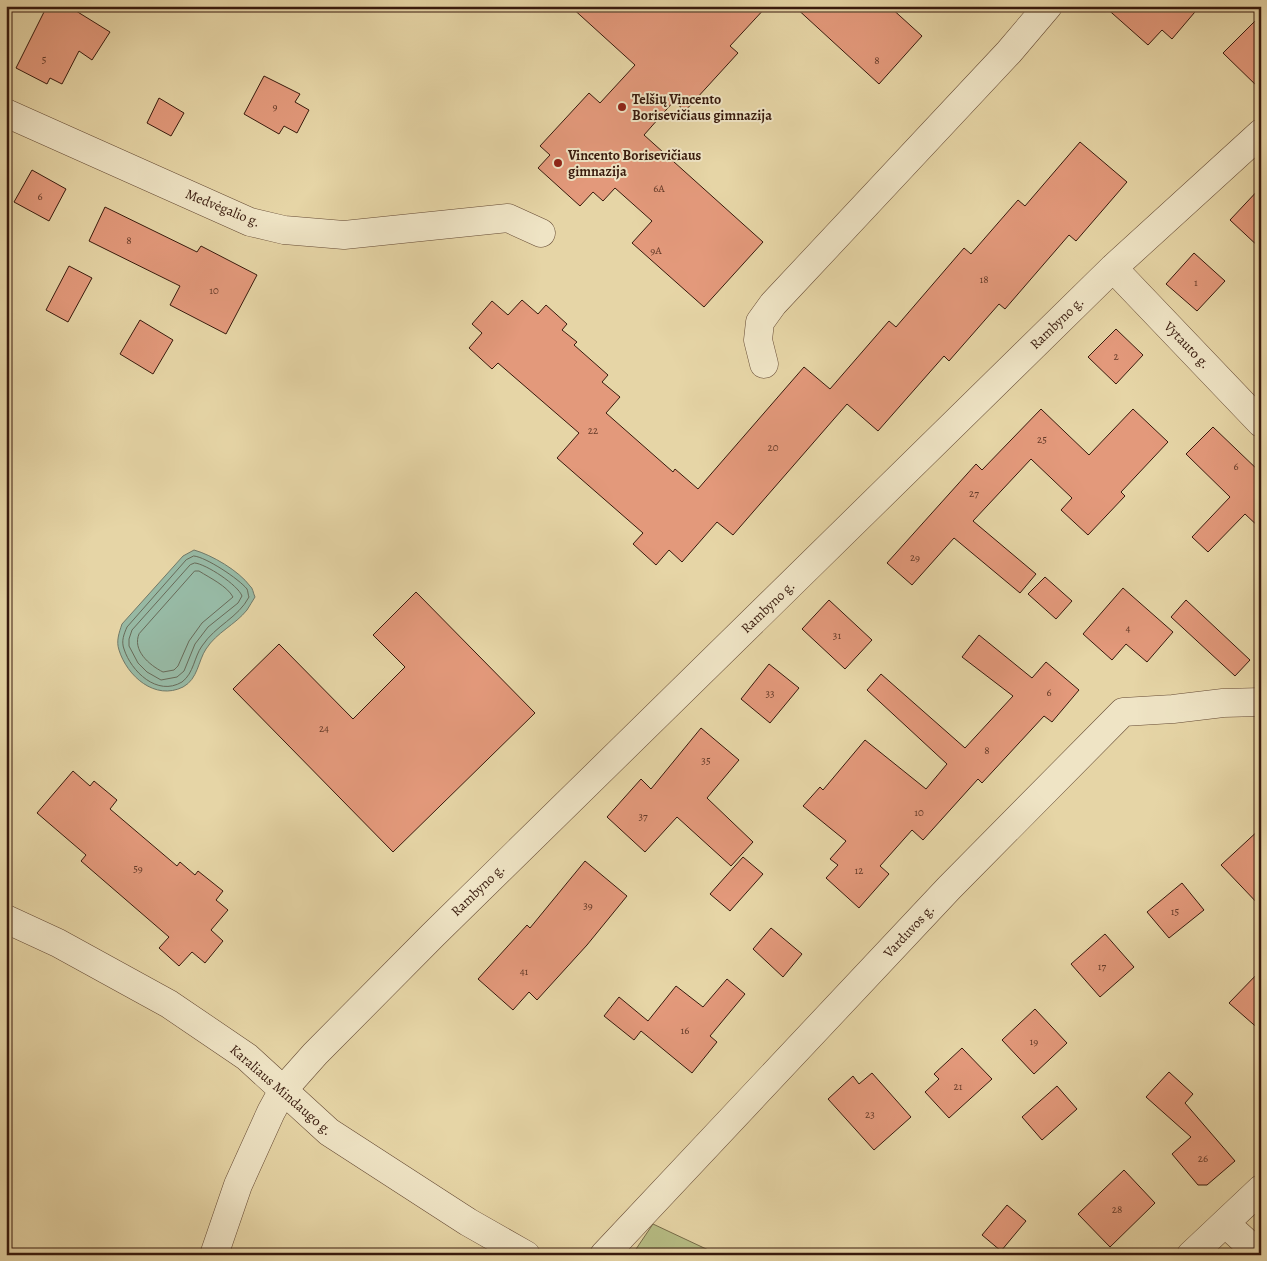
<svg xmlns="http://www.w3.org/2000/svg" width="1267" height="1261" font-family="Alegreya,serif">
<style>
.green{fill:#b7bd85;stroke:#786c49}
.water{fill:#97b9a4;stroke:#717968}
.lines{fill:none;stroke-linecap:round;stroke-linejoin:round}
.shore{stroke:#686a58;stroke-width:1}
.building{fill:#e3997b;stroke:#381a0d}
.street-casing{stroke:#644933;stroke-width:29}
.street{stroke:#efe4c5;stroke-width:28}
.poi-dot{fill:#8f2418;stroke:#efe4c5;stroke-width:2}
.labels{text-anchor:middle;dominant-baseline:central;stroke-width:4;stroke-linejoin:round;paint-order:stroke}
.number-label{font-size:11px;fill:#633a28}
.poi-label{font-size:14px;font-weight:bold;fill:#381a0d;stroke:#efe4c5;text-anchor:start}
.street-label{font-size:14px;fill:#381a0d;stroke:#efe4c5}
</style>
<rect width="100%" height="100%" fill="#e6d5a6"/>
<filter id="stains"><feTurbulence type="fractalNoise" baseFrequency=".004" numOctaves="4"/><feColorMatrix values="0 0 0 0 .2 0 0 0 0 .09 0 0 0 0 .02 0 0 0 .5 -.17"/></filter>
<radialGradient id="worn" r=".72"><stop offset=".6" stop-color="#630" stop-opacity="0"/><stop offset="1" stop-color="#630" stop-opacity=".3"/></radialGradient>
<!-- green -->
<path class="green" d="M 653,1224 L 719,1255 L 632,1255 Z"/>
<!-- water -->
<path class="water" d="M 194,550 C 212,555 239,571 250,586 C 253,588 253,593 255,597 C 252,601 250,606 247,610 C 235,625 217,632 206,649 C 198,661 198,679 183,687 C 155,701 127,676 119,650 C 116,641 119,633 122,624 L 183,556 Z"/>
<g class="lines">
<!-- shore -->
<path class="shore" d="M 194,556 C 206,557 239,579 247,589 C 248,591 248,595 249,597 C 238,618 216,625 202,646 C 194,657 194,673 182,682 C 157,697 131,671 124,649 C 121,641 124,634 127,627 L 186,560 Z
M 195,563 C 206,564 238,585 242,596 L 238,603 L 208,627 L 195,644 L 184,671 L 177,677 L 161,680 L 147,672 L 138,663 L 129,646 L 129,639 L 132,630 L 190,565 Z
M 195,571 L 199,571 C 210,578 227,586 233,597 L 202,623 L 189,641 L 178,666 L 174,670 L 163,672 C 149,665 132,650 139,634 Z"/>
</g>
<!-- building -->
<path class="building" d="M 47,6 L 68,6 L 110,32 L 92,60 L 79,51 L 62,84 L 50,78 L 47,84 L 16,68 Z
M 570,6 L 767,6 L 730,46 L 738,53 L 685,111 L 674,101 L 644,135 L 763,242 L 704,307 L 632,243 L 652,221 L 615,188 L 603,201 L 593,192 L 580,206 L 538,168 L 550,155 L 540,146 L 589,93 L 600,103 L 635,65 Z
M 794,6 L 889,6 L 922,36 L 879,84 Z
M 1104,6 L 1200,6 L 1172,39 L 1162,30 L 1148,45 Z
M 1261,15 L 1261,90 L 1223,53 Z
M 264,76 L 300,94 L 295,102 L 309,110 L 297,133 L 284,126 L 279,134 L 244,114 Z
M 159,98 L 184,113 L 171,136 L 147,123 Z
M 1080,142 L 1127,182 L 1076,241 L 1069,235 L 1005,309 L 999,304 L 949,361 L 944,356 L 878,431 L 847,404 L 733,535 L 717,522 L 682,562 L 669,550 L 656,565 L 633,544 L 643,533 L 557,458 L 579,433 L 498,363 L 492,369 L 469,348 L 482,333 L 472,324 L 492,301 L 508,315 L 522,300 L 538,314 L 546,305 L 567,324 L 562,330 L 577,342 L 574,345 L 608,375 L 602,382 L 620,397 L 606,413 L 673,472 L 675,469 L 698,489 L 804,367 L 830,389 L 889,321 L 896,327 L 964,248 L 971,254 L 1018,200 L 1025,206 Z
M 32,170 L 66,189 L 49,221 L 14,202 Z
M 1261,187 L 1261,249 L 1230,220 Z
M 105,207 L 197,252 L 201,246 L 257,275 L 226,334 L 170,305 L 180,286 L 89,241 Z
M 1194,253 L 1225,281 L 1197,311 L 1166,284 Z
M 69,266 L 92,278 L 68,322 L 46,310 Z
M 140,320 L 173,340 L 153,374 L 120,354 Z
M 1116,329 L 1143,355 L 1116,384 L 1088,357 Z
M 1041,409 L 1089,455 L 1133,409 L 1168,442 L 1121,492 L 1125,496 L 1088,535 L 1061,510 L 1072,498 L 1031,459 L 973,521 L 1036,574 L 1020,593 L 954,538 L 912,585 L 887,563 L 976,464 L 982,470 Z
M 1213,427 L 1261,473 L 1261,529 L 1245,514 L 1208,552 L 1192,537 L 1230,497 L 1186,454 Z
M 1045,577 L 1072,601 L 1056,619 L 1028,594 Z
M 1123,588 L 1173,632 L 1147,662 L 1126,644 L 1112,660 L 1083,634 Z
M 416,592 L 535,713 L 393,852 L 233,689 L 279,644 L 353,719 L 405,667 L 373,635 Z
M 829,600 L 872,640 L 845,669 L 802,629 Z
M 1186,600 L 1250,660 L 1235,676 L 1171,617 Z
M 979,635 L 1032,678 L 1046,662 L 1079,690 L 1052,722 L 1044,716 L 982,783 L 978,779 L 923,840 L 912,830 L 880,866 L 889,874 L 859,908 L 826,878 L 838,865 L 830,859 L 846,841 L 803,806 L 820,787 L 823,790 L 865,740 L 926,789 L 947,764 L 867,690 L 881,674 L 965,748 L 1013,696 L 962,657 Z
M 769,664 L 799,688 L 770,723 L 741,699 Z
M 701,728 L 739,760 L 707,798 L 753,842 L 731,866 L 677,817 L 645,852 L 607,817 L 641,779 L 651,789 Z
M 73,771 L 90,786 L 94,781 L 117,800 L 110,809 L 177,866 L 180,862 L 195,875 L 198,871 L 223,891 L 216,900 L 228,910 L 211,930 L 223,941 L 205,963 L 192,952 L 179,966 L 159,948 L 169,937 L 81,861 L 86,855 L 37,813 Z
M 1261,828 L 1261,907 L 1221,865 Z
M 743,857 L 763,874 L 730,911 L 710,894 Z
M 585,861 L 627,896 L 587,945 L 537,1000 L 529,992 L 513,1010 L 478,979 L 527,925 L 530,928 Z
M 1182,883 L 1204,910 L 1169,938 L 1147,912 Z
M 771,928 L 802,954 L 783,977 L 753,949 Z
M 1105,934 L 1134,967 L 1100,997 L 1071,964 Z
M 1261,970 L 1261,1031 L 1229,1003 Z
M 727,979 L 745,994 L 710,1036 L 717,1042 L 692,1073 L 641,1031 L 634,1040 L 604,1016 L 619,997 L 648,1021 L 676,986 L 703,1007 Z
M 1035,1009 L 1067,1043 L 1034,1074 L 1002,1040 Z
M 962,1048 L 992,1079 L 949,1118 L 925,1092 L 939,1079 L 934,1074 Z
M 1169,1072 L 1193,1094 L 1185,1103 L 1235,1161 L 1207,1185 L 1198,1185 L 1172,1154 L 1191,1137 L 1146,1097 Z
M 872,1073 L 911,1117 L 874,1150 L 828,1099 L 853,1076 L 859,1084 Z
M 1057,1086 L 1077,1109 L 1042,1140 L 1022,1117 Z
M 1124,1170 L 1155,1203 L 1110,1247 L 1078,1214 Z
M 1007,1205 L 1026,1221 L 1001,1251 L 982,1235 Z"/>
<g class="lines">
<!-- street casing -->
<g class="street-casing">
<path id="street" d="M 6,113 L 250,222 L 284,230 L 344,235 L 508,218 L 541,233
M 1113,268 L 1261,423
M 764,364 L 758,340 L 760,322 L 773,304 L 1009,52 L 1048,6
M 6,919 L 58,943 L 169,1004 L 247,1057 L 329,1132 L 468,1222 L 526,1255
M 1225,1223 L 1260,1255
M 214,1255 L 238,1185 L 271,1112 L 283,1090 L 315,1054 L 433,935 L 1113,268 L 1261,133
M 604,1255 L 949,888 L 1123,712 L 1173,709 L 1223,703 L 1261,702
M 1191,1255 L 1261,1189"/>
</g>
<!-- street -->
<use href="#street" class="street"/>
</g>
<!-- markers -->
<g class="poi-dot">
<circle cx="622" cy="107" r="5"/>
<circle cx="558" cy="163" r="5"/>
</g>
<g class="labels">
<!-- number labels -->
<g class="number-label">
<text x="44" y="59">5</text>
<text x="877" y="60">8</text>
<text x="275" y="106">9</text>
<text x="659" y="188">6A</text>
<text x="40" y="196">6</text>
<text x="129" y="240">8</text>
<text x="656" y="250">9A</text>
<text x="984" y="279">18</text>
<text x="1196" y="282">1</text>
<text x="214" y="290">10</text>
<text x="1116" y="356">2</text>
<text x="593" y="430">22</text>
<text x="1042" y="439">25</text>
<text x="773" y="447">20</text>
<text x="1236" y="466">6</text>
<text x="974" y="493">27</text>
<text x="915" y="557">29</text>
<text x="1128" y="628">4</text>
<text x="837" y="635">31</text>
<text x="1049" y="692">6</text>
<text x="770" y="693">33</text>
<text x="324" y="728">24</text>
<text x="987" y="750">8</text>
<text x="706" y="760">35</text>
<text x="919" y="812">10</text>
<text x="643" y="816">37</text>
<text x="138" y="868">59</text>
<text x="859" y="870">12</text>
<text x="588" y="905">39</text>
<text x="1175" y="911">15</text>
<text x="1102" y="966">17</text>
<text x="524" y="971">41</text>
<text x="685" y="1030">16</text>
<text x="1034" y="1041">19</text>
<text x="958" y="1086">21</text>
<text x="870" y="1114">23</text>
<text x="1203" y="1158">26</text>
<text x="1117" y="1209">28</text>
</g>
<!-- poi labels -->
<g class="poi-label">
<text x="632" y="99">Telšių Vincento<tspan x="632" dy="16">Borisevičiaus gimnazija</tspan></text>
<text x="568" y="155">Vincento Borisevičiaus<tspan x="568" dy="16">gimnazija</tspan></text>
</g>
<!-- street labels -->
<g class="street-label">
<text transform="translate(223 208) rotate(22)">Medvėgalio g.</text>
<text transform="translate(1057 323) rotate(-44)">Rambyno g.</text>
<text transform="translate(1187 345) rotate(46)">Vytauto g.</text>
<text transform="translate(768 607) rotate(-44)">Rambyno g.</text>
<text transform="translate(478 890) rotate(-44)">Rambyno g.</text>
<text transform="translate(909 931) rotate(-47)">Varduvos g.</text>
<text transform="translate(281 1090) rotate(41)">Karaliaus Mindaugo g.</text>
</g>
</g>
<!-- margin -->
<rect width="1267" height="1261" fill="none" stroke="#e6d5a6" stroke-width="25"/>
<rect x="8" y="8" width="1252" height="1246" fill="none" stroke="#381a0d" stroke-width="2.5"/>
<rect x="12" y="12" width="1242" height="1236" fill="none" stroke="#381a0d"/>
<rect width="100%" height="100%" filter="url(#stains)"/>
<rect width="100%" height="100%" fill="url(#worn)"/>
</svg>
